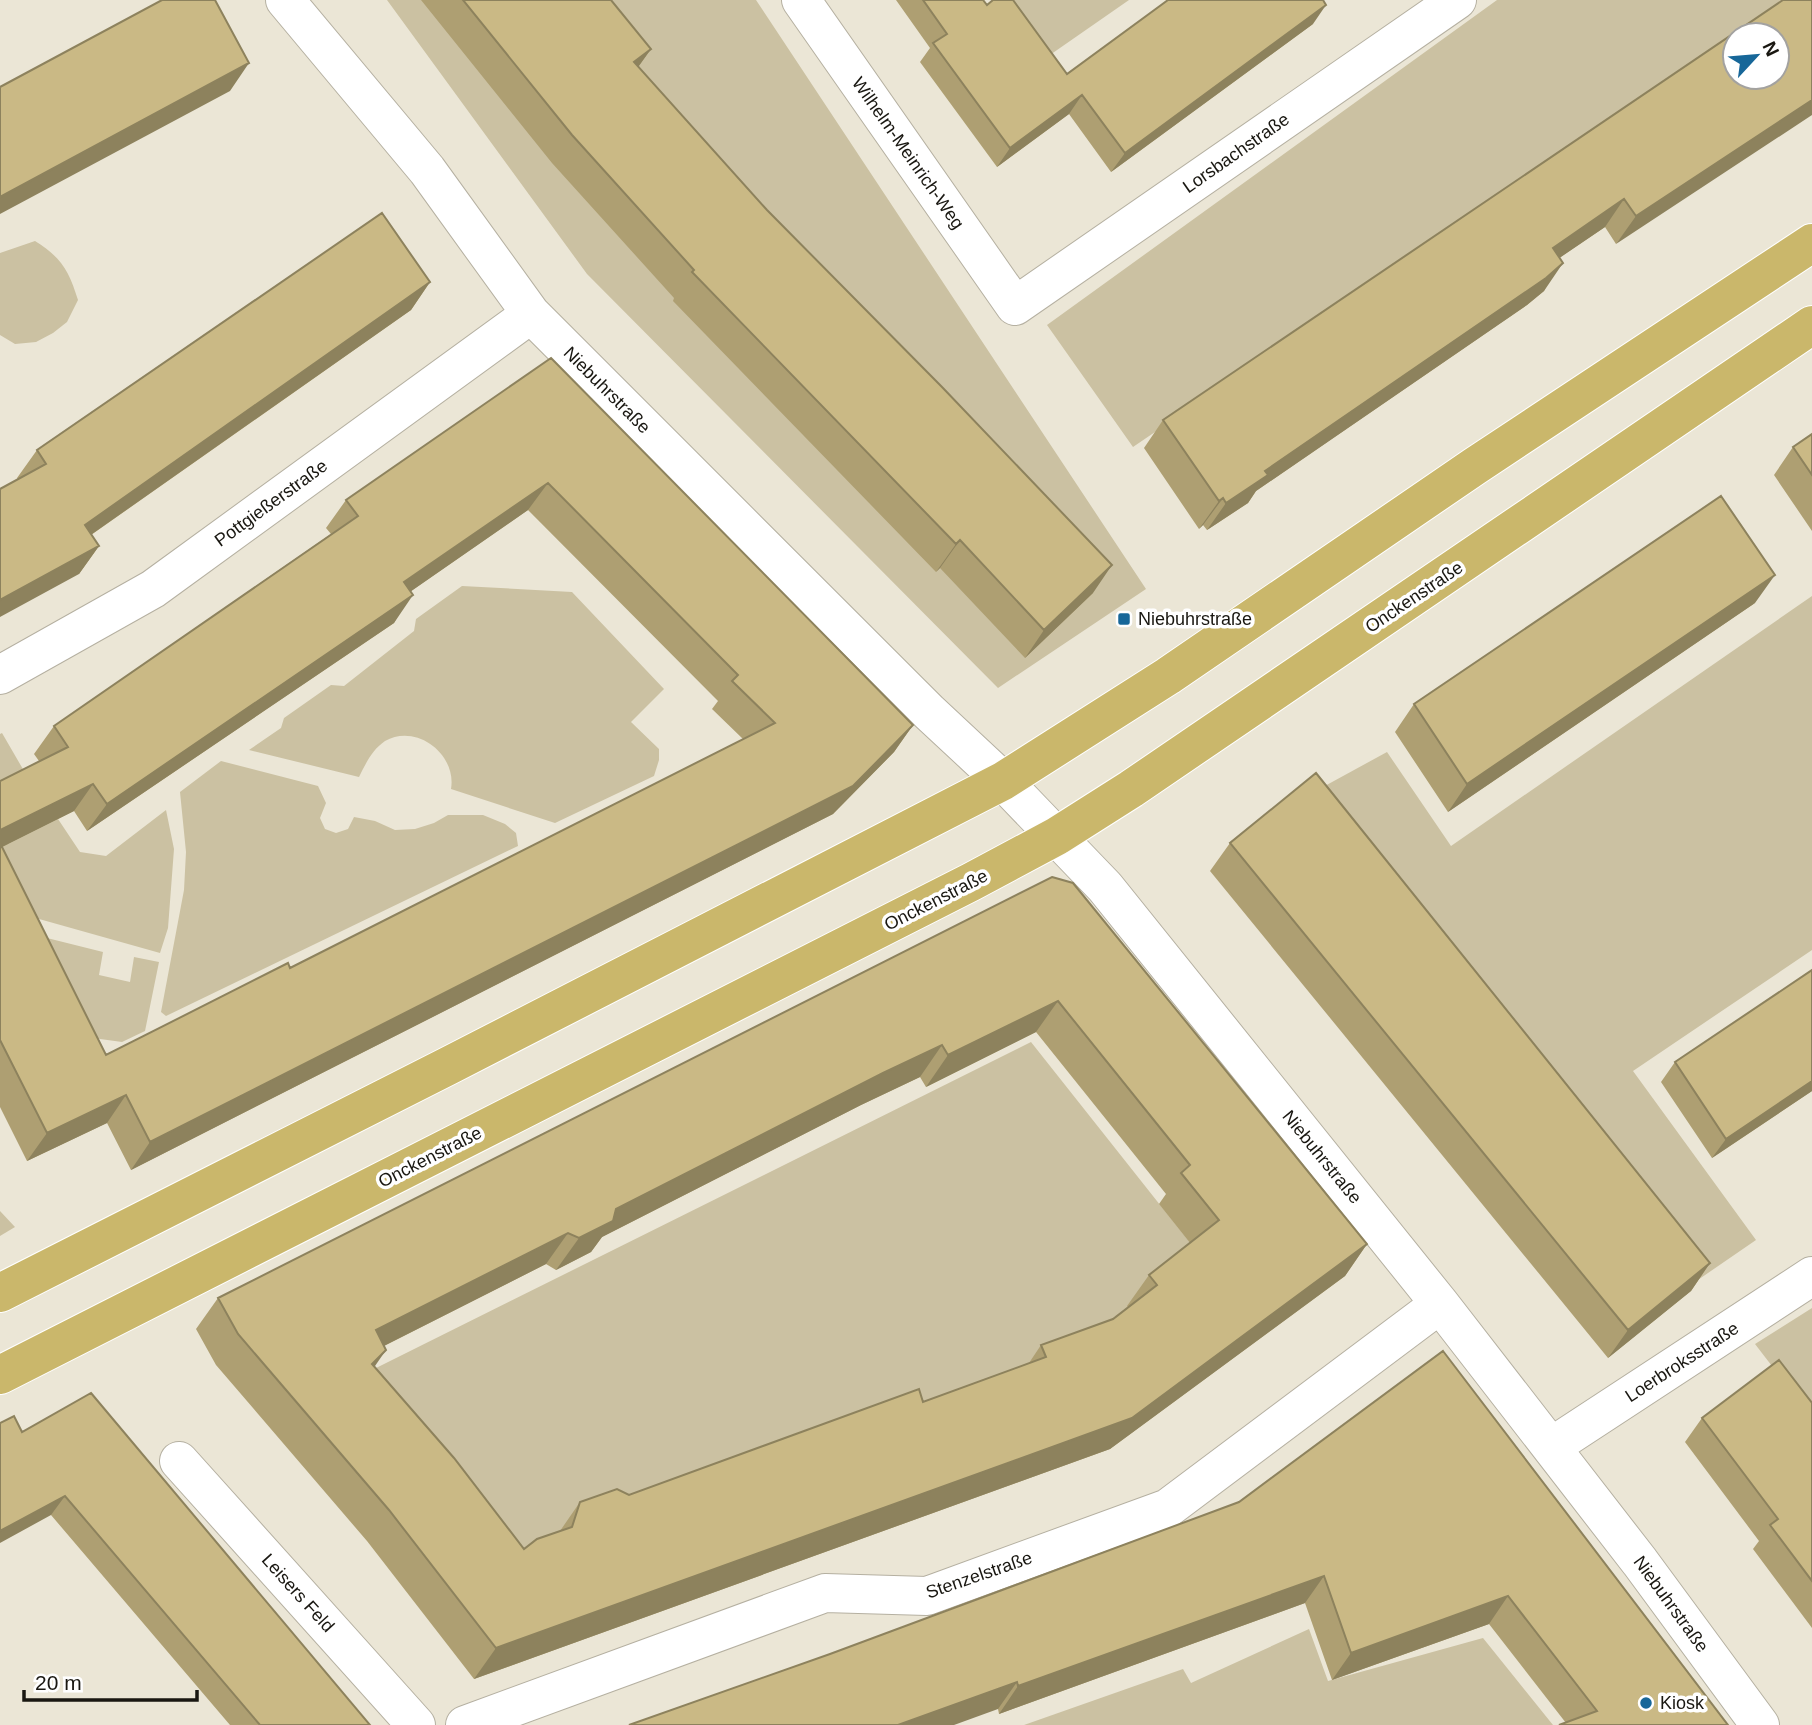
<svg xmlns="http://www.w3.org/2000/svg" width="1812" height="1725" font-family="Arial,sans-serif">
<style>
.green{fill:#cbc1a2}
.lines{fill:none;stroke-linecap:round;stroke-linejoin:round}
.minor-casing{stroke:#b5b0a1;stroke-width:40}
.major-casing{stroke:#fff;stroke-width:40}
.minor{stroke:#fff;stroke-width:38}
.major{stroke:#cab76b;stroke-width:38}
.wall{fill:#ae9f72;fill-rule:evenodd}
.shaded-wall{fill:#8d825d}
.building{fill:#cab985;stroke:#8d825d;stroke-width:2;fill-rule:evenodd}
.poi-dot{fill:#176799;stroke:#fff;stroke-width:2.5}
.labels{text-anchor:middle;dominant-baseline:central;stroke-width:7;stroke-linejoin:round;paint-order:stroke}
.street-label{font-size:18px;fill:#191711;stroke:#fff}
.poi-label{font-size:18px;fill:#191711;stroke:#fff;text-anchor:start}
</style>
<rect width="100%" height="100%" fill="#ebe6d6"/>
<!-- green -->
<path class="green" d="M 387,0 L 756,0 L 1146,589 L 998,688 L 587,274 Z
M 1004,0 L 1129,0 L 1047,57 Z
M 1497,0 L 1790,0 L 1735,35 L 1735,37 L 1133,447 L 1047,325 Z
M 35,241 C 62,258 69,271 78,300 L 67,322 L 53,333 L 36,342 L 15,344 L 0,335 L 0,253 Z
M 462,586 L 572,592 L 664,689 L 631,722 L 659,749 L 659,760 L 654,776 L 555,823 L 451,789 C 457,754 416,723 385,741 C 372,750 366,763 359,777 L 249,750 L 281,728 L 284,718 L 331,685 L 344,686 L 414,631 L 416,619 Z
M 1812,596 L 1812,950 L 1633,1071 L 1756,1240 L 1692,1284 L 1301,799 L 1387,752 L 1451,846 Z
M 2,733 L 31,783 L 0,799 L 0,734 Z
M 221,761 L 318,786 L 326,803 L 320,818 L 325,829 L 336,833 L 348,829 L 354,817 L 375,821 L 395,830 L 415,829 L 434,823 L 448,815 L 483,815 L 505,824 L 516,833 L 518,846 L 166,1016 L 161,1012 L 184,890 L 186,852 L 180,792 Z
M 166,810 L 174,849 L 168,928 L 160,953 L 32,917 L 0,861 L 0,834 L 8,844 L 58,819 L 80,852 L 106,856 Z
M 43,937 L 103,952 L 99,975 L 130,982 L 134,957 L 159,962 L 145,1031 L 122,1042 L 93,1038 Z
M 1031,1042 L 1210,1268 L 1070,1373 L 495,1571 L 366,1373 Z
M 0,1211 L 15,1227 L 0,1236 Z
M 1812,1308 L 1812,1418 L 1755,1344 Z
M 1309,1629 L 1328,1681 L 1483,1638 L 1553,1725 L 1024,1725 L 1183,1669 L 1191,1683 Z"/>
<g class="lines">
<!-- minor casing -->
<g class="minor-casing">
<path id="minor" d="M 285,0 L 427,170 L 531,314 L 929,712 L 1003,781 L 1105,887 L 1440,1304 L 1640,1562 L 1760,1725
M 801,0 L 1015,306 L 1457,0
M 0,675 L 153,589 L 531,314
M 1551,1447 L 1812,1276
M 179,1461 L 416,1725
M 465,1725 L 825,1593 L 927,1596 L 1168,1508 L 1440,1304"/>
</g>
<!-- major casing -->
<g class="major-casing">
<path id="major" d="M 0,1293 L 448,1066 L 1003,781 L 1168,676 L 1475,466 L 1812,243
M 0,1375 L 971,882 L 1057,836 L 1131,789 L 1812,325"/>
</g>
<!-- minor -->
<use href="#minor" class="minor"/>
<!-- major -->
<use href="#major" class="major"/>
</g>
<!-- wall -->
<path class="wall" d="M 421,0 L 611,0 L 651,49 L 638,67 L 1093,593 L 1025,658 L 940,568 L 936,572 L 673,301 L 674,298 L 552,163 Z
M 896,0 L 983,0 L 987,5 L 1067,74 L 1313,24 L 1111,172 L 1069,114 L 997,167 L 920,62 L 930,48 Z
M 1812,0 L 1616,244 L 1605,227 L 1559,258 L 1544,291 L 1527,305 L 1256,491 L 1248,503 L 1207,530 L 1203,525 L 1199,529 L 1144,448 L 1163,420 Z
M 430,282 L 411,310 L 91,535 L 99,546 L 79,574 L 17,478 L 37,450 Z
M 551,358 L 913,725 L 894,752 L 833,814 L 131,1170 L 107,1123 L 27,1161 L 0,1107 L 0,781 L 39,761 L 34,754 L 54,726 L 331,534 L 326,528 L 346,500 ZM 528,510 L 718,701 L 712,709 L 743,739 L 290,968 L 106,1055 L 2,847 L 74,811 L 87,831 L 394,623 L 411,591 Z
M 1812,434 L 1812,531 L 1774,475 L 1793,447 Z
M 1755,603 L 1448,812 L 1395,732 L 1414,704 Z
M 1230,843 L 1710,1263 L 1691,1291 L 1608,1358 L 1210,871 Z
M 1052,877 L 1367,1244 L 1345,1276 L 1110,1449 L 474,1679 L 367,1541 L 216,1365 L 196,1329 L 218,1298 ZM 1036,1032 L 1166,1194 L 1159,1204 L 1190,1243 L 1149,1275 L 1127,1306 L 1128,1307 L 1113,1319 L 1041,1345 L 1029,1363 L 923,1402 L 629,1495 L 580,1502 L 560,1531 L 524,1549 L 374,1367 L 384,1346 L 546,1264 L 556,1270 L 591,1252 L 602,1237 L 861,1105 L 920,1077 L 926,1087 Z
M 1812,970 L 1812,1091 L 1712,1158 L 1661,1082 L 1675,1062 Z
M 1443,1351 L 1728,1725 L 1566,1723 L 1489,1624 L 1332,1680 L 1305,1603 L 999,1714 L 998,1709 L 830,1654 L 1239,1502 Z
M 1812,1403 L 1812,1628 L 1753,1549 L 1759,1541 L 1685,1442 L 1702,1418 Z
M 22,1432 L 370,1725 L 230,1725 L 51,1515 Z"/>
<!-- shaded-wall -->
<path class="shaded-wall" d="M 1326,5 L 1313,24 L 1111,172 L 1125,153 Z
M 651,49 L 631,77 L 634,62 Z
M 249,63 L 230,91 L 0,214 L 0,197 Z
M 1082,95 L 1069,114 L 997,167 L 1010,148 Z
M 1812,100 L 1812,115 L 1616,244 L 1636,216 Z
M 1624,199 L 1605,227 L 1533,276 L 1553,248 Z
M 1563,263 L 1544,291 L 1527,305 L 1256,491 L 1248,503 L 1207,530 L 1226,503 L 1265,471 Z
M 430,282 L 411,310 L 65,553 L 85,525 Z
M 548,483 L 528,510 L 384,610 L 404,582 Z
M 1223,498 L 1203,525 L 1199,529 L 1219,501 Z
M 960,540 L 940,568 L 936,572 L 956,544 Z
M 99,546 L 79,574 L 0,617 L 0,600 Z
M 1112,565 L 1093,593 L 1025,658 L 1044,630 Z
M 1775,575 L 1755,603 L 1448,812 L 1467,784 Z
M 413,595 L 394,623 L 87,831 L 107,804 Z
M 913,725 L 894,752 L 833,814 L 131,1170 L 150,1142 Z
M 93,784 L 74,811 L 0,848 L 0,830 Z
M 1058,1001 L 1036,1032 L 926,1087 L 948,1055 Z
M 942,1045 L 920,1077 L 861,1105 L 602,1237 L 591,1252 L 556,1270 L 579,1238 L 616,1209 L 883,1073 Z
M 1812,1081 L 1812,1091 L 1712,1158 L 1726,1139 Z
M 126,1095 L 107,1123 L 27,1161 L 47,1133 Z
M 568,1233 L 546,1264 L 354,1361 L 376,1330 Z
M 1367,1244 L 1345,1276 L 1110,1449 L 474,1679 L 496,1648 Z
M 1710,1263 L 1691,1291 L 1608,1358 L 1628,1330 Z
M 386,1350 L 364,1382 L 372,1364 Z
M 65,1496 L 51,1515 L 0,1543 L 0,1531 Z
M 1324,1576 L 1305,1603 L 999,1714 L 1018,1686 Z
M 1508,1596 L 1489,1624 L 1332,1680 L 1351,1653 Z
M 1017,1682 L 998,1709 L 954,1725 L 898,1725 Z"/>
<!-- building -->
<path class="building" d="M 162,0 L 215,0 L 249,63 L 0,197 L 0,87 Z
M 463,0 L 611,0 L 651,49 L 634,62 L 767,210 L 942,387 L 1112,565 L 1044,630 L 960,540 L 956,544 L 692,272 L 694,270 L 572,135 Z
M 923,0 L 983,0 L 987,5 L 993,0 L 1013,0 L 1067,74 L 1168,0 L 1323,0 L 1326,5 L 1125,153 L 1082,95 L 1010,148 L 933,43 L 947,34 Z
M 1783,0 L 1812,0 L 1812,100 L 1636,216 L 1624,199 L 1553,248 L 1563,263 L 1546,278 L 1265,471 L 1268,475 L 1226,503 L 1223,498 L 1219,501 L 1163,420 ZM 1735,35 L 1777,35 L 1777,77 L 1735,77 Z
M 382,213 L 430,282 L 85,525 L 99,546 L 0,600 L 0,489 L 46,464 L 37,450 Z
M 551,358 L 913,725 L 853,786 L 150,1142 L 126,1095 L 47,1133 L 0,1040 L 0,843 L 106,1055 L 288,963 L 290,968 L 775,723 L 732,681 L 738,675 L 548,483 L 404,582 L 413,595 L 107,804 L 93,784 L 0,830 L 0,781 L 68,747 L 54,726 L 358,516 L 346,500 Z
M 1812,434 L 1812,475 L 1793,447 Z
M 1721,496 L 1775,575 L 1467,784 L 1414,704 Z
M 1316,773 L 1710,1263 L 1628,1330 L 1230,843 Z
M 1052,877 L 1073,883 L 1367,1244 L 1132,1418 L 496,1648 L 389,1510 L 238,1334 L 218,1298 ZM 1058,1001 L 1190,1165 L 1181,1173 L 1219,1220 L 1149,1275 L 1157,1285 L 1113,1319 L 1041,1345 L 1046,1357 L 923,1402 L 919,1389 L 629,1495 L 617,1489 L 580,1502 L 572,1527 L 537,1539 L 524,1549 L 454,1458 L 372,1364 L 386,1350 L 376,1330 L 568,1233 L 579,1238 L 613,1221 L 616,1209 L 883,1073 L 942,1045 L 948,1055 Z
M 1812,970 L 1812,1081 L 1726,1139 L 1675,1062 Z
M 1443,1351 L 1728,1725 L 1559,1725 L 1597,1711 L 1508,1596 L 1351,1653 L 1324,1576 L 1018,1686 L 1017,1682 L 898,1725 L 629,1725 L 830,1654 L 1239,1502 Z
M 1779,1360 L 1812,1403 L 1812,1581 L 1770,1525 L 1778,1519 L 1702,1418 Z
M 91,1393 L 370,1725 L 260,1725 L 65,1496 L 0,1531 L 0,1423 L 14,1416 L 22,1432 Z"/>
<!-- markers -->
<g class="poi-dot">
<rect x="1117" y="612" width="14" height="14" rx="3.5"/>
<circle cx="1646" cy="1703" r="7"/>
</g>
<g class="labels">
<!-- street labels -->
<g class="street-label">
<text transform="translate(908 153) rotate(55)">Wilhelm-Meinrich-Weg</text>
<text transform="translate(1236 153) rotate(-35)">Lorsbachstraße</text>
<text transform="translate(607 390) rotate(45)">Niebuhrstraße</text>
<text transform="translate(271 503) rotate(-36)">Pottgießerstraße</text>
<text transform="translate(1414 597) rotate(-34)">Onckenstraße</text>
<text transform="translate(936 900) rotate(-27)">Onckenstraße</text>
<text transform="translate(430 1157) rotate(-27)">Onckenstraße</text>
<text transform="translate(1322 1157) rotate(51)">Niebuhrstraße</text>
<text transform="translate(1682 1362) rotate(-33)">Loerbroksstraße</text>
<text transform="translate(979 1575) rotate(-19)">Stenzelstraße</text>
<text transform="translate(298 1593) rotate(48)">Leisers Feld</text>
<text transform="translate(1671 1604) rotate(54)">Niebuhrstraße</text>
</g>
<!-- poi labels -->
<g class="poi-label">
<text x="1138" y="619">Niebuhrstraße</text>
<text x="1660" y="1703">Kiosk</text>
</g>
</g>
<!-- north arrow -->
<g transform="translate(1756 56) rotate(64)"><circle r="33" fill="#ffffff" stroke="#a3a2a0" stroke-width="2"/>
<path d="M0-5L12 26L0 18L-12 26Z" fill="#176799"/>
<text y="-10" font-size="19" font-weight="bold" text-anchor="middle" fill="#191711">N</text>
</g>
<!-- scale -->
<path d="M24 1690v10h173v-10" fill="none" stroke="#191711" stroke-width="3.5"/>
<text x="35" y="1690" font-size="21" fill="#191711" stroke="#ffffff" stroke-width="5" paint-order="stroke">20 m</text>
</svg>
